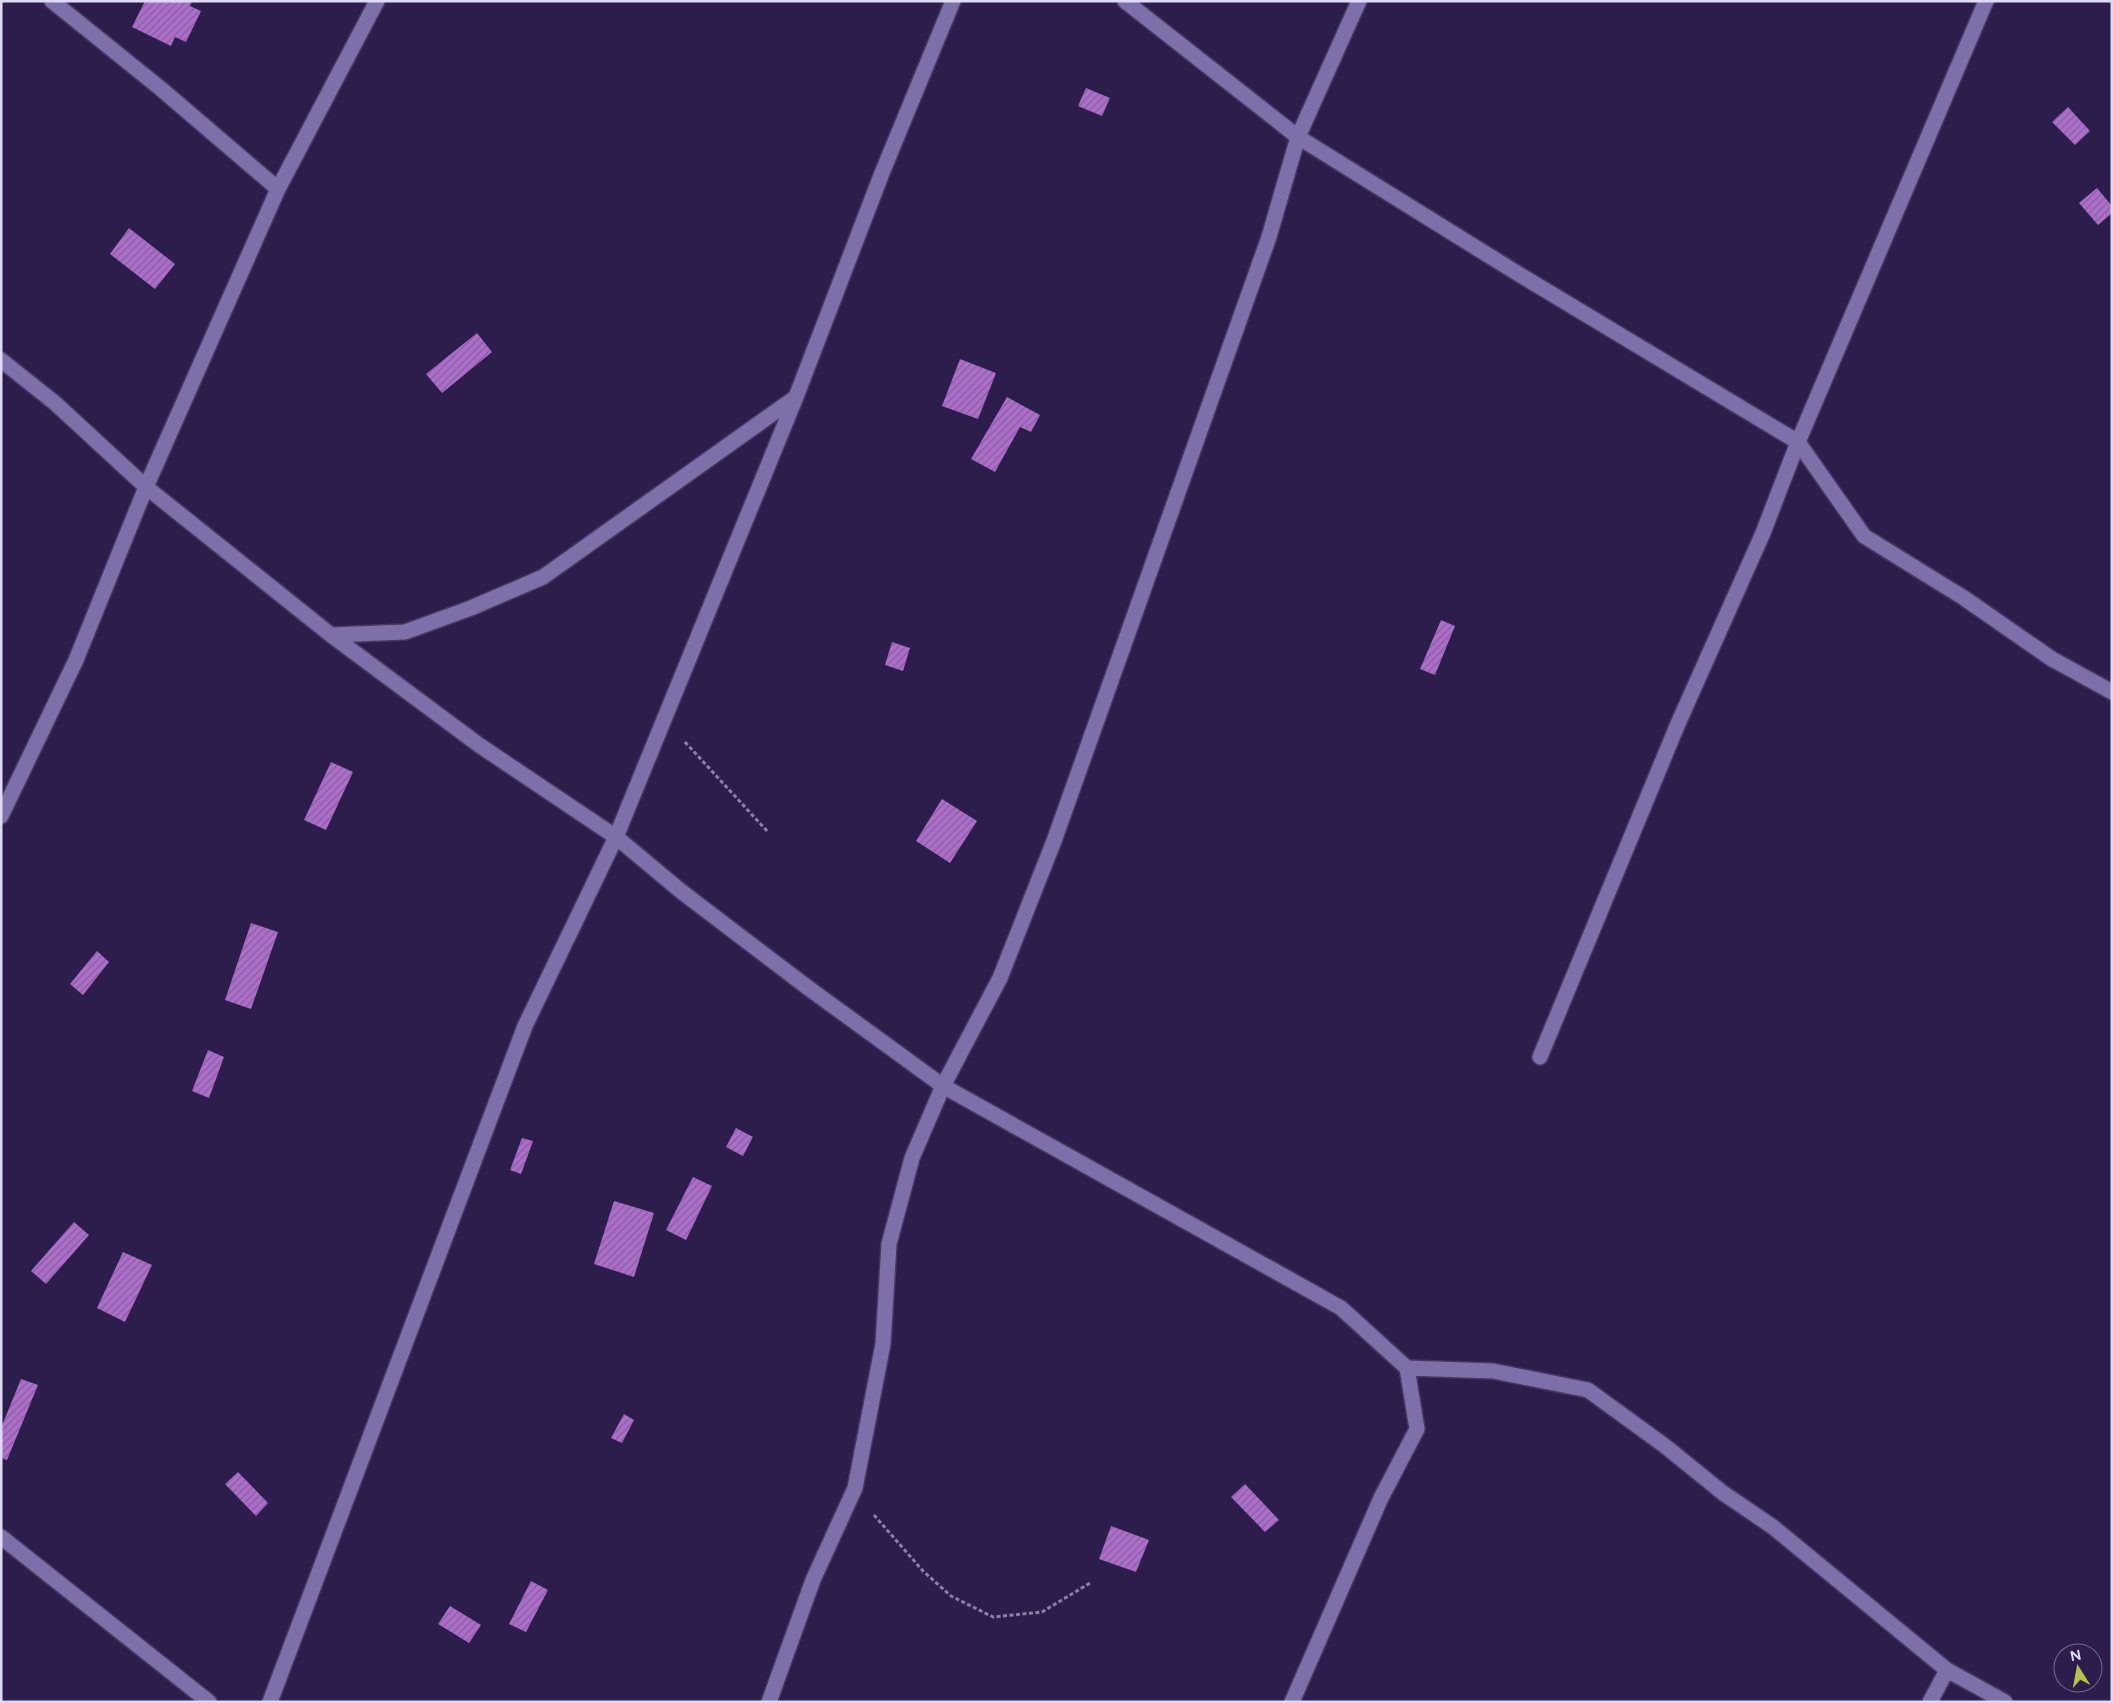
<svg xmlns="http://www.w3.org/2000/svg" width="2113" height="1703" font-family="Figtree,sans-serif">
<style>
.building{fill:url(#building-hatch)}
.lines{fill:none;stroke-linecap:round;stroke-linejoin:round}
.minor-casing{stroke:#463762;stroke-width:18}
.path{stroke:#8b80a7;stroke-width:3;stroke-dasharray:4 2.5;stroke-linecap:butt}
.minor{stroke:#7d6fa7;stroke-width:15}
</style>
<defs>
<pattern id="building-hatch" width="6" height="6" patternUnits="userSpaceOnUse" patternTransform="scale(1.25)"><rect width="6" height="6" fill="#ac6ec9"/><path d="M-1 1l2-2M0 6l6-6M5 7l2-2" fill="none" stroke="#875e9d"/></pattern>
</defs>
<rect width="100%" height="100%" fill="#2c1d4d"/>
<!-- building -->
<path class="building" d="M 145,1 L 192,1 L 190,6 L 201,11 L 186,42 L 175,37 L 171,46 L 132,27 Z
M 1086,88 L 1110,98 L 1102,116 L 1078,106 Z
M 2068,107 L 2090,131 L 2075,145 L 2052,122 Z
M 2097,188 L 2112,206 L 2112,213 L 2098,225 L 2079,203 Z
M 129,228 L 175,264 L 155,289 L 110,254 Z
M 477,333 L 492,352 L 442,393 L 426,374 Z
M 960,359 L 996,373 L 978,419 L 942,406 Z
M 1007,397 L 1040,415 L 1031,432 L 1020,427 L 995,472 L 971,459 Z
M 1441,620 L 1455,626 L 1435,675 L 1420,669 Z
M 892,642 L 910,648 L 903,671 L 885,665 Z
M 331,762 L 353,772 L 326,830 L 304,820 Z
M 942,799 L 977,821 L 950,863 L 916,841 Z
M 251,923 L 278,932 L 251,1009 L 225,1000 Z
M 97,951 L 109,962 L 83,995 L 70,984 Z
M 208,1050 L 224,1057 L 209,1098 L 192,1091 Z
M 736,1128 L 753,1137 L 743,1156 L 726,1147 Z
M 522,1138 L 533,1141 L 521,1174 L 510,1170 Z
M 693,1177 L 712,1186 L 686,1240 L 666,1230 Z
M 614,1201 L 654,1213 L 634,1277 L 594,1264 Z
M 74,1222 L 89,1235 L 46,1284 L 31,1271 Z
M 123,1252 L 152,1265 L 125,1322 L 97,1308 Z
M 21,1379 L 38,1385 L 7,1460 L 1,1458 L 1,1428 Z
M 624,1414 L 634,1420 L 622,1443 L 611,1438 Z
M 238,1472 L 268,1503 L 256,1516 L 225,1484 Z
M 1245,1484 L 1279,1520 L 1265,1532 L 1231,1497 Z
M 1111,1526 L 1149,1540 L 1136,1572 L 1099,1559 Z
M 531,1581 L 548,1590 L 526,1632 L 509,1624 Z
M 450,1606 L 481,1625 L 469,1643 L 438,1624 Z"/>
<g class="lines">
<!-- minor casing -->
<g class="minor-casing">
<path id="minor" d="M 52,1 L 160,88 L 278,189
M 1125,1 L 1298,137 L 1512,270 L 1798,442 L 1864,536 L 1964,598 L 2052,659 L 2112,692
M 1,360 L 55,403 L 146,487 L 331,635 L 479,745 L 616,837 L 682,892 L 807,987 L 943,1086 L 1341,1308 L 1407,1368 L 1417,1429 L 1381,1498 L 1292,1702
M 331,635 L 405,632 L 471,608 L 543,577 L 796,397
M 1,816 L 76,660 L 146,487 L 278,189 L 377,1
M 1540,1057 L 1677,726 L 1763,533 L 1798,442 L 1986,1
M 1407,1368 L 1493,1371 L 1588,1390 L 1665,1446 L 1723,1493 L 1773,1527 L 1947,1670 L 2005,1702
M 1,1537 L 209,1702
M 270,1702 L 525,1026 L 616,837 L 796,397 L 882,173 L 953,1
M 769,1702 L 813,1580 L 855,1488 L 883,1344 L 889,1244 L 912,1158 L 943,1086 L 1000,978 L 1054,841 L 1269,237 L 1298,137 L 1359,1
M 1930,1702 L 1947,1670"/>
</g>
<!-- path -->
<path class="path" d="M 685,742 L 768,832
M 874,1515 L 923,1571 L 951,1596 L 993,1617 L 1042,1612 L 1090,1583"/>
<!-- minor -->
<use href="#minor" class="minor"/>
</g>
<!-- border -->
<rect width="2113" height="1703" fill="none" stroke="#e0daf9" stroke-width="5"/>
<!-- north arrow -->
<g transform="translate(2078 1668) rotate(349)"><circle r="24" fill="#2c1d4d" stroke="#746992"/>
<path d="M0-4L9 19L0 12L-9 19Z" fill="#b6c149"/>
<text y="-8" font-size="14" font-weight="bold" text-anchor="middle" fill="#e0daf9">N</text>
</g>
</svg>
